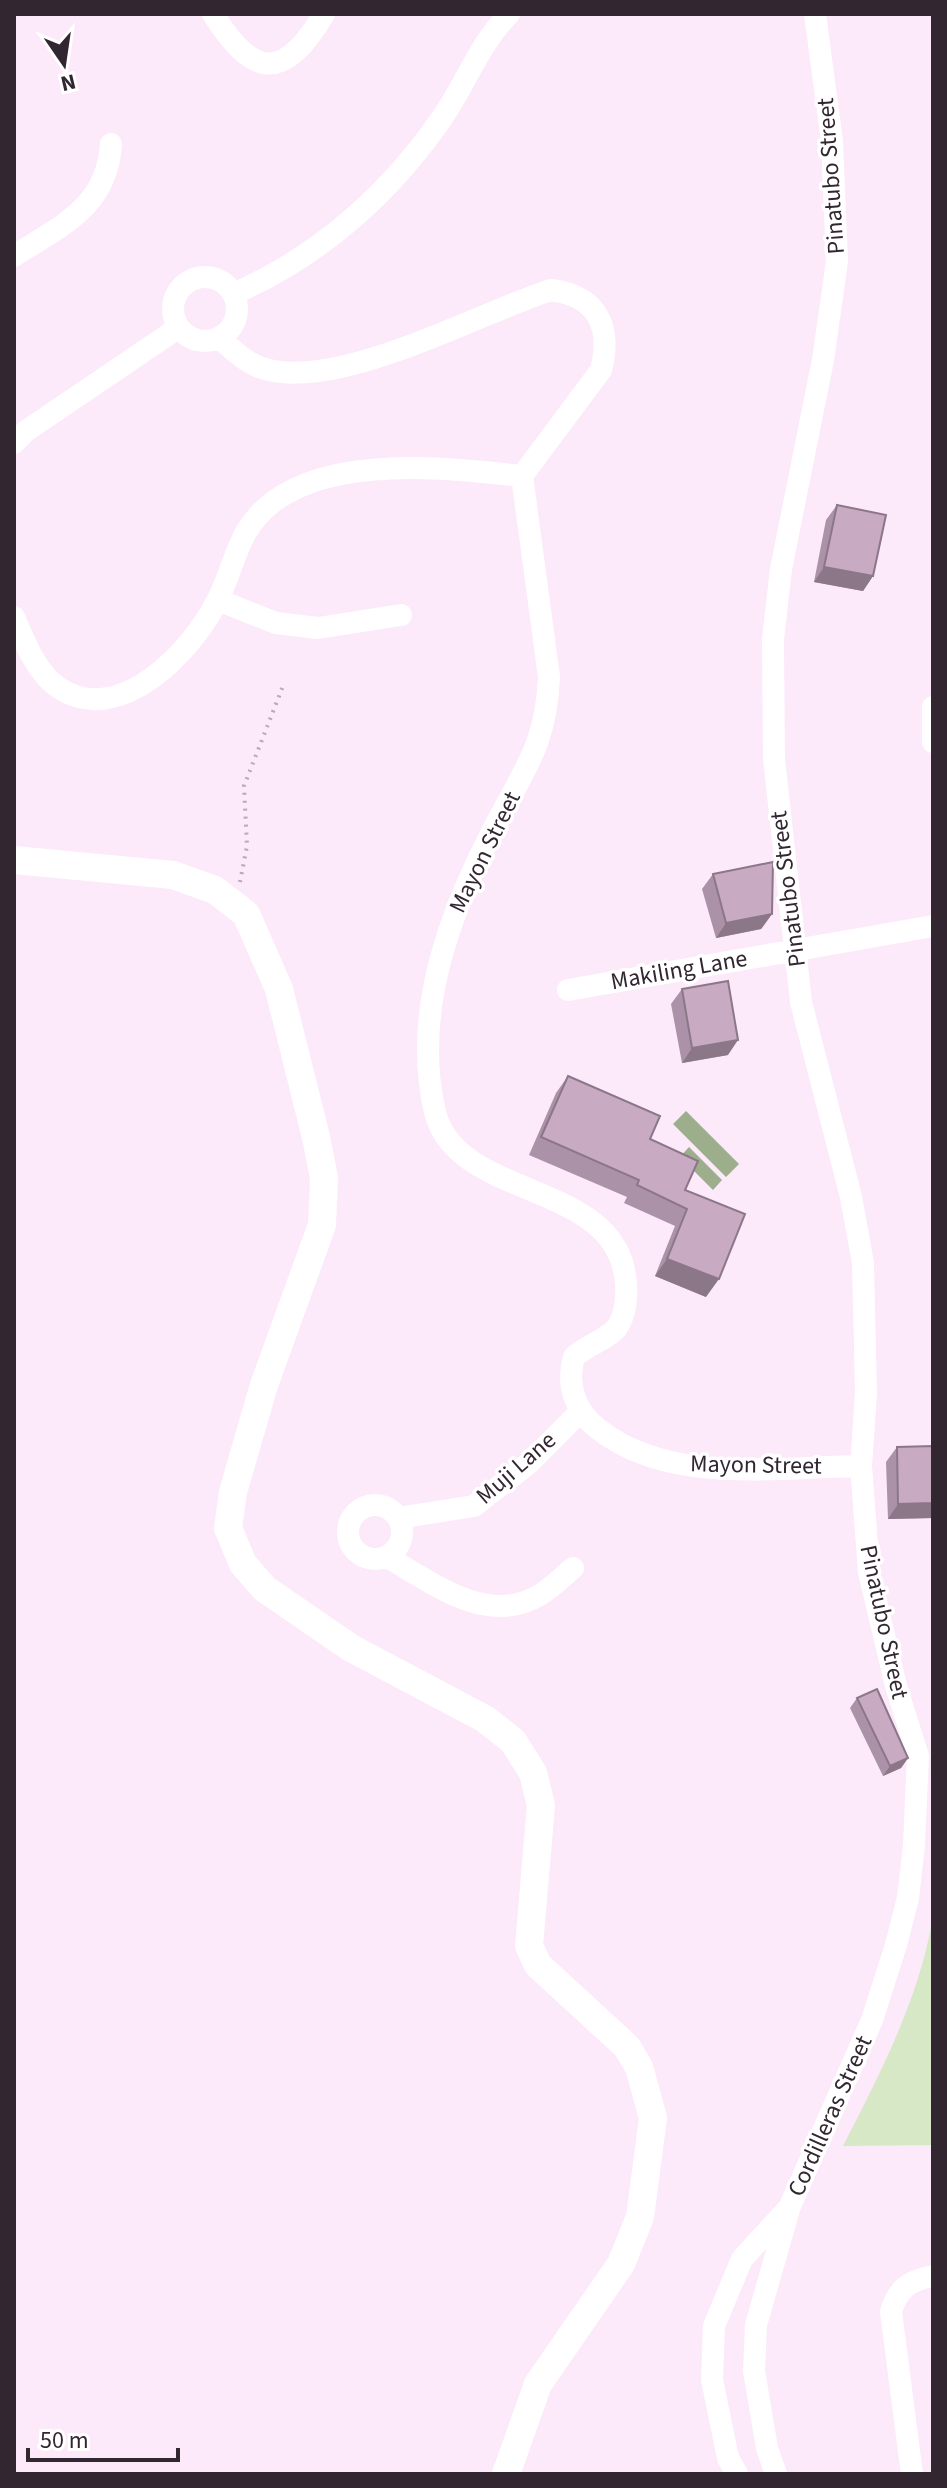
<svg xmlns="http://www.w3.org/2000/svg" width="947" height="2488" font-family="'Source Sans 3',sans-serif">
<style>
.green{fill:#d7e8c6}
.water{fill:#9cae8b}
.lines{fill:none;stroke-linecap:round;stroke-linejoin:round}
.path{stroke:#b9a8b6;stroke-width:4;stroke-dasharray:2 6;stroke-linecap:butt}
.minor{stroke:#fff;stroke-width:22}
.tertiary{stroke:#fff;stroke-width:28}
.wall{fill:#ac92a8}
.shaded-wall{fill:#8c7788}
.building{fill:#c8aac3;stroke:#8c7788;stroke-width:2}
.labels{text-anchor:middle;dominant-baseline:central;stroke-width:7;stroke-linejoin:round;paint-order:stroke}
.street-label{font-size:24px;fill:#322731;stroke:#fff}
</style>
<rect width="100%" height="100%" fill="#fce9f9"/>
<!-- green -->
<path class="green" d="M 933,1917 L 933,2145 L 843,2146 C 881,2072 919,1999 933,1917 Z"/>
<!-- water -->
<path class="water" d="M 686,1111 L 739,1164 L 726,1177 L 673,1124 Z
M 689,1147 L 722,1180 L 713,1190 L 680,1157 Z"/>
<g class="lines">
<!-- path -->
<path class="path" d="M 240,882 L 247,846 L 244,786 L 283,686"/>
<!-- minor -->
<path class="minor" d="M 213,14 C 254,79 284,81 324,14
M 14,256 C 62,225 107,207 111,144
M173 309a32 32 0 1 1 64 0a32 32 0 1 1-64 0Z
M 233,294 C 321,256 393,191 446,112 C 467,80 481,42 509,14
M 220,338 C 231,349 244,361 259,367 C 332,395 478,313 551,290 C 598,296 612,327 601,370 L 522,476 L 549,677 C 546,746 524,769 494,828 C 449,914 412,1014 435,1112 C 457,1203 621,1178 626,1285 C 627,1298 625,1315 618,1326 C 608,1340 586,1345 574,1357 C 566,1384 575,1411 597,1428 C 667,1485 776,1467 861,1466
M 14,443 L 26,431 L 178,328
M 218,600 L 276,623 L 318,628 L 401,615
M 14,617 C 24,641 37,674 59,688 C 120,728 192,651 217,601 C 237,563 235,531 273,502 C 335,455 449,468 522,476
M 933,707 L 933,742
M 568,990 L 933,926
M348 1532a27 27 0 1 1 54 0a27 27 0 1 1-54 0Z
M 398,1518 L 474,1506 L 529,1463 L 580,1412
M 387,1557 C 430,1581 483,1624 534,1598 C 548,1592 561,1578 573,1568
M 737,2474 L 728,2458 L 712,2380 L 714,2326 L 742,2259 L 787,2210
M 776,2474 L 767,2448 L 754,2371 L 756,2325 L 790,2206 L 872,2020 L 896,1945 L 908,1898 L 914,1845 L 918,1756 L 896,1686 L 869,1572 L 861,1466 L 866,1393 L 863,1263 L 851,1197 L 801,1002 L 774,759 L 773,639 L 781,569 L 823,360 L 837,261 L 832,141 L 815,14
M 912,2474 L 891,2312 C 897,2289 910,2280 933,2276"/>
<!-- tertiary -->
<path class="tertiary" d="M 14,860 L 173,875 L 215,890 L 246,914 L 254,932 L 279,989 L 316,1137 L 324,1178 L 322,1225 L 264,1385 L 233,1492 L 228,1528 L 243,1564 L 265,1589 L 351,1648 L 485,1719 L 513,1741 L 533,1773 L 541,1805 L 529,1946 L 538,1965 L 627,2047 L 639,2067 L 653,2118 L 640,2217 L 621,2264 L 538,2384 L 506,2474"/>
</g>
<!-- wall -->
<path class="wall" d="M 837,505 L 873,576 L 863,591 L 814,582 L 826,520 Z
M 713,874 L 772,914 L 761,929 L 716,938 L 702,889 Z
M 682,989 L 728,1055 L 682,1063 L 671,1004 Z
M 568,1076 L 650,1139 L 685,1190 L 706,1297 L 655,1276 L 675,1226 L 624,1203 L 627,1197 L 529,1155 L 556,1093 Z
M 933,1446 L 933,1518 L 888,1519 L 886,1462 L 897,1447 Z
M 857,1698 L 908,1758 L 901,1768 L 883,1776 L 850,1708 Z"/>
<!-- shaded-wall -->
<path class="shaded-wall" d="M 824,567 L 873,576 L 863,591 L 814,582 Z
M 772,914 L 761,929 L 716,938 L 726,923 Z
M 738,1040 L 728,1055 L 682,1063 L 692,1048 Z
M 667,1259 L 719,1279 L 706,1297 L 655,1276 Z
M 933,1503 L 933,1518 L 888,1519 L 898,1504 Z
M 908,1758 L 901,1768 L 883,1776 L 890,1766 Z"/>
<!-- building -->
<path class="building" d="M 837,505 L 886,515 L 873,576 L 824,567 Z
M 773,862 L 772,914 L 726,923 L 713,874 Z
M 728,981 L 738,1040 L 692,1048 L 682,989 Z
M 568,1076 L 660,1116 L 650,1139 L 698,1161 L 685,1190 L 745,1214 L 719,1279 L 667,1259 L 687,1209 L 637,1185 L 639,1180 L 541,1137 Z
M 933,1446 L 933,1503 L 898,1504 L 897,1447 Z
M 877,1689 L 908,1758 L 890,1766 L 857,1698 Z"/>
<g class="labels">
<!-- street labels -->
<g class="street-label">
<text transform="translate(831 176) rotate(-94)">Pinatubo Street</text>
<text transform="translate(485 852) rotate(-64)">Mayon Street</text>
<text transform="translate(788 889) rotate(-97)">Pinatubo Street</text>
<text transform="translate(679 970) rotate(-10)">Makiling Lane</text>
<text transform="translate(756 1465) rotate(1)">Mayon Street</text>
<text transform="translate(516 1468) rotate(-41)">Muji Lane</text>
<text transform="translate(884 1622) rotate(78)">Pinatubo Street</text>
<text transform="translate(830 2116) rotate(-66)">Cordilleras Street</text>
</g>
</g>
<!-- border -->
<rect width="947" height="2488" fill="none" stroke="#322731" stroke-width="32"/>
<!-- north arrow -->
<g transform="translate(64 64) rotate(167)" stroke="#ffffff" stroke-width="6" paint-order="stroke">
<path d="M0-6L14 30L0 20L-14 30Z" fill="#322731"/>
<text y="-12" font-size="22" font-weight="bold" text-anchor="middle" fill="#322731">N</text>
</g>
<!-- scale -->
<path d="M28 2448v12h150v-12" fill="none" stroke="#322731" stroke-width="4"/>
<text x="40" y="2448" font-size="24" fill="#322731" stroke="#ffffff" stroke-width="6" paint-order="stroke">50 m</text>
</svg>
